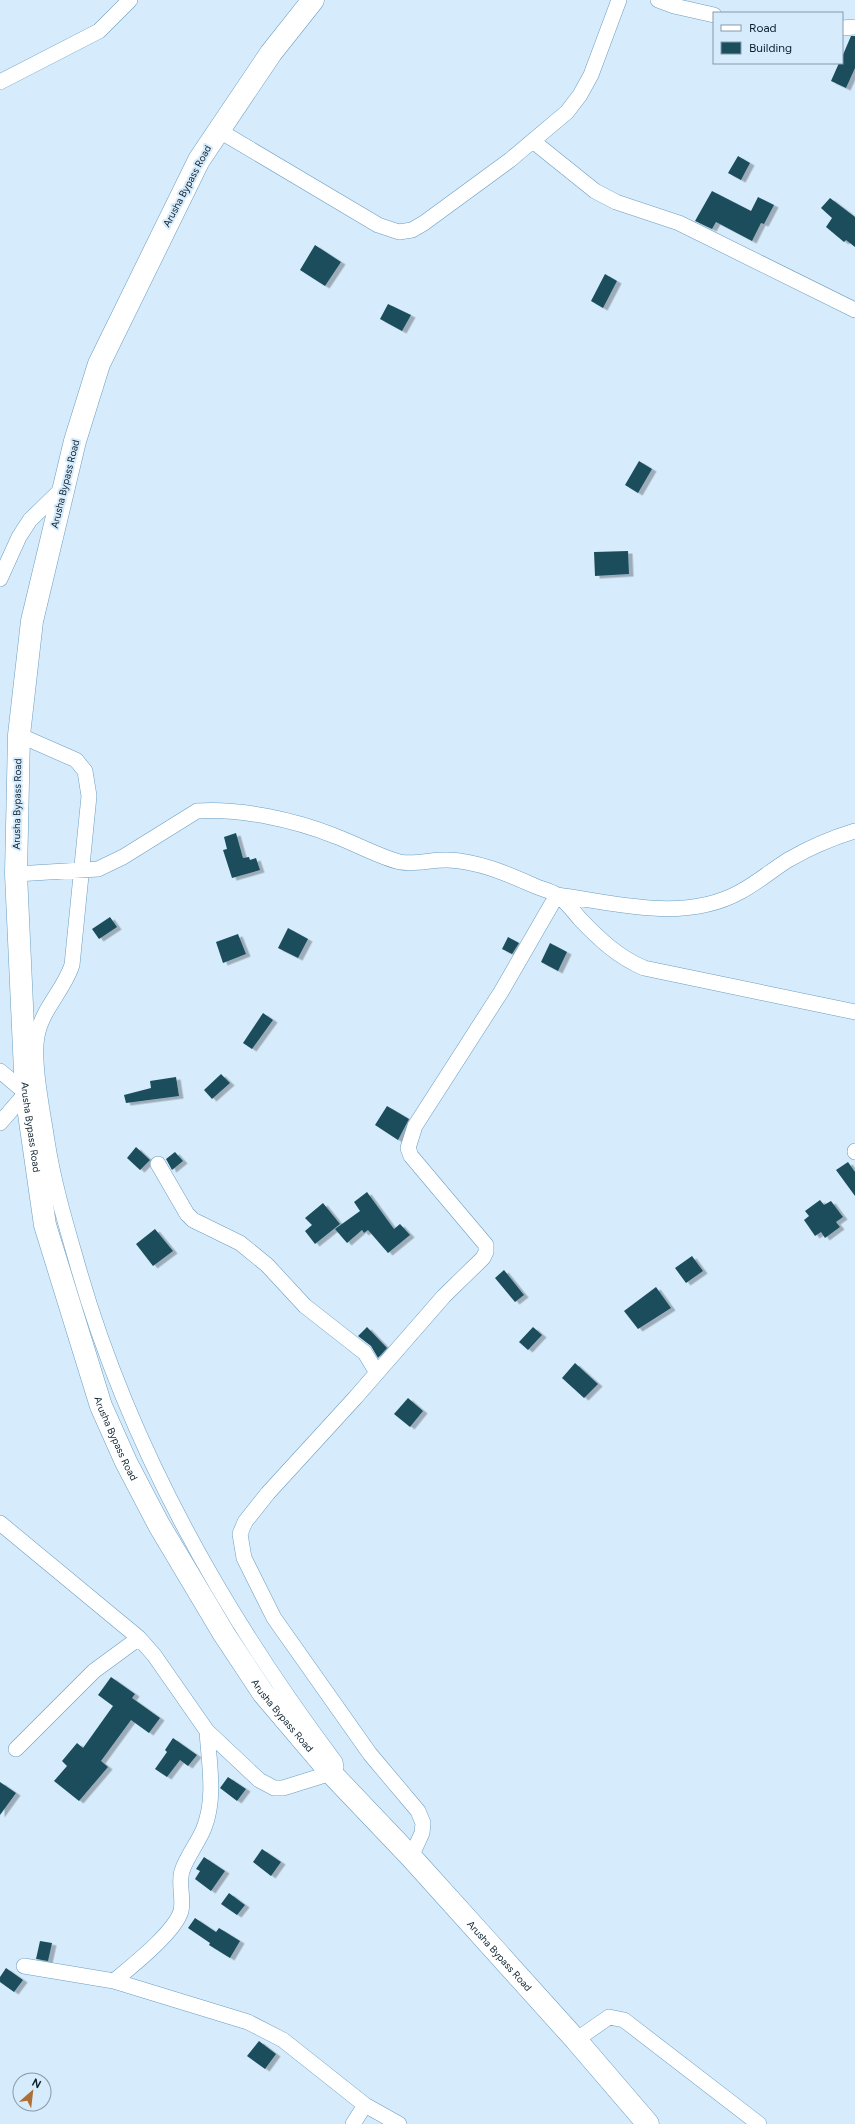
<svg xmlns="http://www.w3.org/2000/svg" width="855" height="2124" font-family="Figtree,sans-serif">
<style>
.building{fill:#1b4e5c;filter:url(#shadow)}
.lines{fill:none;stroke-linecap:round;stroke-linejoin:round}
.street-casing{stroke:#6a9ec2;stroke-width:16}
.primary-casing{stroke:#6a9ec2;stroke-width:23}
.street{stroke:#fff;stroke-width:15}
.primary{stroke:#fff;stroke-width:22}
.labels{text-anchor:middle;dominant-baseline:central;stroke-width:4;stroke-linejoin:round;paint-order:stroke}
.street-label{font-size:10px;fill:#0d2230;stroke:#d6ebfb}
</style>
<defs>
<filter id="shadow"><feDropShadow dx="4.5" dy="2.5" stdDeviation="0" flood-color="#0004"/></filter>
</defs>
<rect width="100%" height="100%" fill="#d6ebfb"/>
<!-- building -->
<path class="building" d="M 851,36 L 855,36 L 855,68 L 846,88 L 831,81 L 839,63 L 842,63 L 842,57 Z
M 738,156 L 750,163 L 741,180 L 728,173 Z
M 712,191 L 751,211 L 758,197 L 774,205 L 764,224 L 761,223 L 752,241 L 716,222 L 712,229 L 695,221 Z
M 830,198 L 855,217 L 855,247 L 846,240 L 844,242 L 826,227 L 832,218 L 821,208 Z
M 315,245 L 341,262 L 325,286 L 300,270 Z
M 605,274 L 617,281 L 603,308 L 591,301 Z
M 388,304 L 411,315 L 402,331 L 380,319 Z
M 639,461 L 652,469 L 638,493 L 625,485 Z
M 628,551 L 629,574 L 595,576 L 594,552 Z
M 236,833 L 243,858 L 249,857 L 250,860 L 256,858 L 260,870 L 232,878 L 223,850 L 227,849 L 224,837 Z
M 110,917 L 117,927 L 99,939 L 92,929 Z
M 288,928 L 308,939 L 298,958 L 278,948 Z
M 238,934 L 246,954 L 223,963 L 216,942 Z
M 508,937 L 519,943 L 512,954 L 502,949 Z
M 550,943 L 567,952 L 558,971 L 541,962 Z
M 263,1013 L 273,1020 L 252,1049 L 243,1043 Z
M 221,1074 L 230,1083 L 212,1099 L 204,1090 Z
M 176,1077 L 179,1096 L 126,1103 L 124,1095 L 151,1088 L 150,1081 Z
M 387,1106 L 409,1119 L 398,1140 L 375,1125 Z
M 136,1147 L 150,1160 L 140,1170 L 127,1158 Z
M 175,1152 L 183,1161 L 172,1170 L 166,1159 Z
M 848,1162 L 855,1172 L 855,1196 L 836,1170 Z
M 367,1192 L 394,1229 L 400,1224 L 410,1235 L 388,1253 L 368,1230 L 364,1233 L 362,1230 L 347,1243 L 335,1229 L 360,1211 L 354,1202 Z
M 820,1200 L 824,1205 L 831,1201 L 843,1217 L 836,1222 L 840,1227 L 825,1238 L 821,1232 L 815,1236 L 804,1220 L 809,1216 L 805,1211 Z
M 323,1203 L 340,1224 L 315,1244 L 305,1231 L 312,1225 L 305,1218 Z
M 155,1229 L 173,1251 L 153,1266 L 136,1244 Z
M 692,1256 L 703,1271 L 686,1283 L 675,1268 Z
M 504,1270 L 524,1295 L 515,1302 L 495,1278 Z
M 656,1287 L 671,1308 L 638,1329 L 624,1311 Z
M 367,1327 L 387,1348 L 378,1358 L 371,1346 L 358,1336 Z
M 533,1327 L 542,1335 L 528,1350 L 519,1342 Z
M 575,1363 L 598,1384 L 584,1398 L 562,1378 Z
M 408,1398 L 423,1411 L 410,1427 L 394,1414 Z
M 111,1677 L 135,1694 L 132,1698 L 160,1718 L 149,1733 L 131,1720 L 101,1761 L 108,1767 L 79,1801 L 54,1781 L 67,1766 L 62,1761 L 77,1743 L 83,1748 L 113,1706 L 98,1695 Z
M 173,1738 L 197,1755 L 188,1766 L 180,1760 L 167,1777 L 155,1769 L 167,1752 L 165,1750 Z
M 228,1777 L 246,1789 L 237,1801 L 220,1788 Z
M 0,1782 L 16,1793 L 0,1815 Z
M 262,1849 L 281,1862 L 271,1876 L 253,1862 Z
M 204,1857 L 225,1871 L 211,1891 L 195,1879 L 200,1871 L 196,1869 Z
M 229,1893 L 245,1905 L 237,1915 L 221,1904 Z
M 195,1918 L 216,1932 L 219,1928 L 240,1941 L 230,1958 L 209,1945 L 210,1943 L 188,1928 Z
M 40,1941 L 52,1943 L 48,1961 L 36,1959 Z
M 6,1968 L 23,1980 L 14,1992 L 0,1982 L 0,1977 Z
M 259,2041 L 276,2054 L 265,2069 L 247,2056 Z"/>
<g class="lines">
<!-- street casing -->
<g class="street-casing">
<path id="street" d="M 658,0 L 674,6 L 714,15
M 842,28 L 855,27
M 0,82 L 99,31 L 130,0
M 218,130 L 378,225 L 399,232 L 412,230 L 424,223 L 510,160 L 567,112 L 580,95 L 591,75 L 619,0
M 534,142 L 595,191 L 616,202 L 679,223 L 855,310
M 0,579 L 19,537 L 30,520 L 63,488
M 16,874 L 98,869 L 123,857 L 197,811 C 241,808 295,820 335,836 C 354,843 382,858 400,862 C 416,865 433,859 448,860 C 478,861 508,874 535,886 C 542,889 551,891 557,895 C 566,901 573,911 580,919 C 599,939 618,957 644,968 L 855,1012
M 0,1071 L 26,1093 L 0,1123
M 855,1152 L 855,1151
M 158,1164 L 187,1214 L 193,1220 L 240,1243 L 267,1265 L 305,1306 L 365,1353 L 377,1373
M 0,1523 L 139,1638 L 154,1655 L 207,1731 L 259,1780 L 274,1788 L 283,1788 L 331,1773 L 336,1767 L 335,1762 C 220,1609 126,1441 75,1256 C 64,1218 53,1180 47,1141 C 43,1113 32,1062 37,1036 C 42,1009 64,990 72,965 L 89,796 L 85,771 L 76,760 L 19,735
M 16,1749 L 94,1671 L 139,1638
M 411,1857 L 422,1833 L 423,1823 L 418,1811 L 370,1754 L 274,1618 L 244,1558 L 240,1534 L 245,1522 L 268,1493 L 355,1398 L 444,1296 L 483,1258 L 486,1252 L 486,1245 L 411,1156 L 408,1148 L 415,1126 L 501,992 L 557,895 C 617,903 683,923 740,892 C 757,883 772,870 788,860 C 809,848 832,838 855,831
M 24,1966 L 114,1981 L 248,2022 L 283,2040 L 365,2105 L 399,2124
M 114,1981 C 132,1966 175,1932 181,1911 C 184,1898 178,1884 182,1871 C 187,1856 198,1843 204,1828 C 216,1798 209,1763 207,1731
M 576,2040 L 609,2017 L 624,2020 L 759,2124
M 353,2124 L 365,2105"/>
</g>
<!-- primary casing -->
<g class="primary-casing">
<g id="primary">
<path id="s1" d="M 313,0 L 271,53 L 199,160 L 99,364 L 75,441 L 32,621 L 19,735 L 16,874 L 26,1093 L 45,1225 L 101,1406 L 126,1462 L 159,1525 L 224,1634 L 263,1693 L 331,1773 L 411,1857 L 576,2040 L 648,2124"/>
</g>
</g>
<!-- street -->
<use href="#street" class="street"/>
<!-- primary -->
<use href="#primary" class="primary"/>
</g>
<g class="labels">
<!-- street labels -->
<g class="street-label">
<text transform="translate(187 186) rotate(-62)">Arusha Bypass Road</text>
<text transform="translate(65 484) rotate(-76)">Arusha Bypass Road</text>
<text transform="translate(17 804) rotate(-89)">Arusha Bypass Road</text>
<text stroke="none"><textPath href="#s1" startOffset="1197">Arusha Bypass Road</textPath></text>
<text stroke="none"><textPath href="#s1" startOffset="1521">Arusha Bypass Road</textPath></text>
<text stroke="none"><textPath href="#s1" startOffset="1845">Arusha Bypass Road</textPath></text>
<text stroke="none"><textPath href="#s1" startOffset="2169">Arusha Bypass Road</textPath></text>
</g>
</g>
<!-- legend -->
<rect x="713" y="12" width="130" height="52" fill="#d6ebfb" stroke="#869baa"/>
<rect x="721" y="25" width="20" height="6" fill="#ffffff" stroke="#869baa"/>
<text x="749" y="32" font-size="12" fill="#0d2230">Road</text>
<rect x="721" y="42" width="20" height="12" fill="#1b4e5c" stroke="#869baa"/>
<text x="749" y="52" font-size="12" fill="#0d2230">Building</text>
<!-- north arrow -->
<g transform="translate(32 2092) rotate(28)"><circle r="19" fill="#d6ebfb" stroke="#869baa"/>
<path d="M0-3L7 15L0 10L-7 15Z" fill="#ae6f36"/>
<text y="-6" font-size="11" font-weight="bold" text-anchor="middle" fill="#0d2230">N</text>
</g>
</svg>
